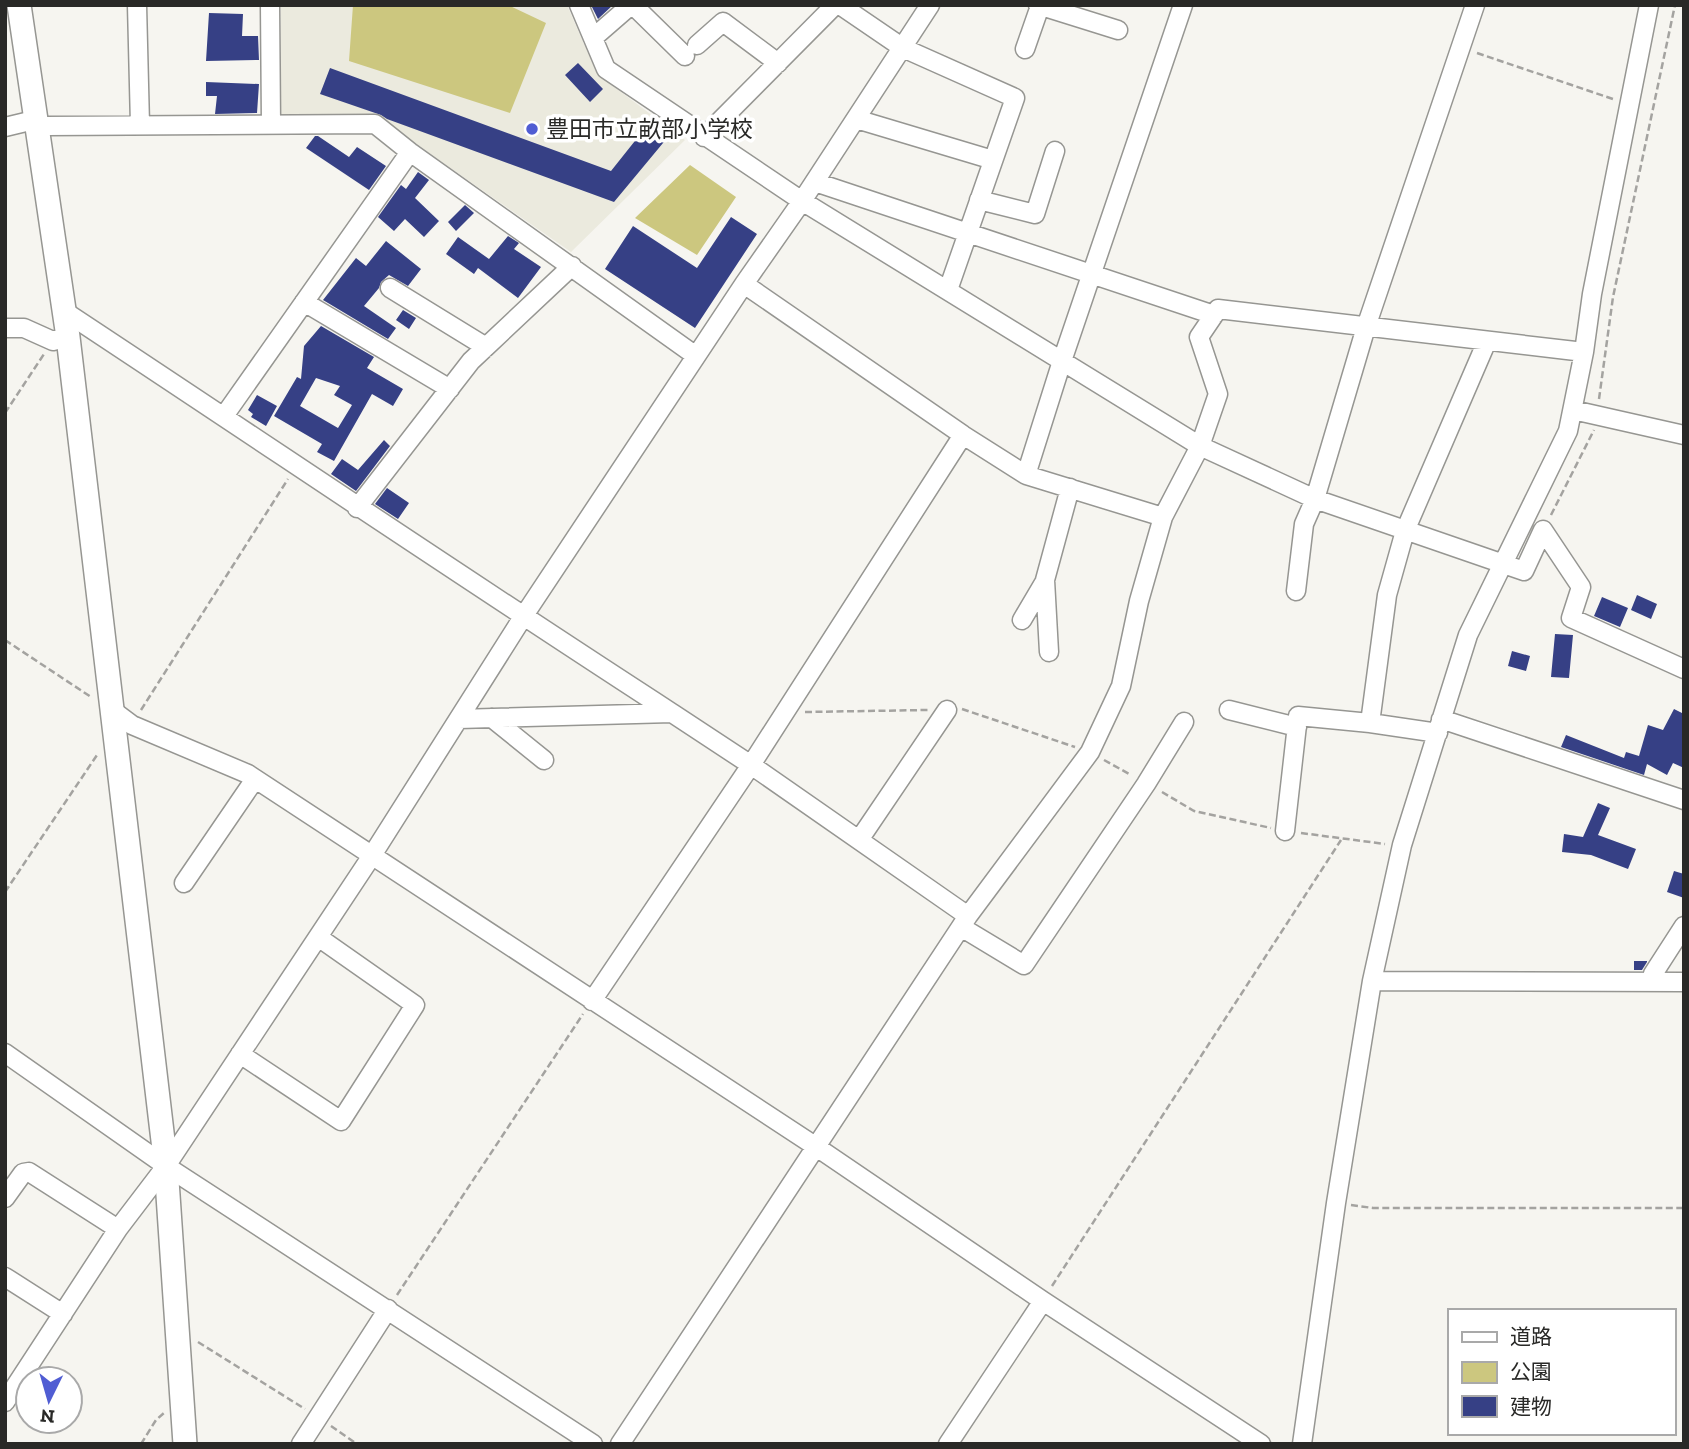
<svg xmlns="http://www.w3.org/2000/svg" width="1689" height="1449" font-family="'Zilla Slab','Noto Sans JP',serif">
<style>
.built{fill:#ebeade}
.green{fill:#ccc77f}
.building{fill:#364085;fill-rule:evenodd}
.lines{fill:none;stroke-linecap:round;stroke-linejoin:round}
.minor-casing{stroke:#969692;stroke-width:21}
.tertiary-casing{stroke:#969692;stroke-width:26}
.path{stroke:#a4a3a0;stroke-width:2.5;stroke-dasharray:7 3.5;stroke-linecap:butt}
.minor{stroke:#fff;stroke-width:18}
.tertiary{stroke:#fff;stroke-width:23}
.poi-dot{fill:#505dd3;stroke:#fff;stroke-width:2.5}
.labels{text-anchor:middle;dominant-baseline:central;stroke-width:7;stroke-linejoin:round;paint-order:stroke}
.poi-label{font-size:23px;fill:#292927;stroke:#fff;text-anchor:start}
</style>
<rect width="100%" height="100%" fill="#f6f5f0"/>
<!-- built -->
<path class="built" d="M 281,5 L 567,5 L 597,74 L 685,140 L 571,252 L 377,117 L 280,115 Z"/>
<!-- green -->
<path class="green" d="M 353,5 L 508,5 L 546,23 L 510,113 L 349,61 Z
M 690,165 L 736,197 L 697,255 L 635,218 Z"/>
<!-- building -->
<path class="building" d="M 591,5 L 613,5 L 598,19 Z
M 209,13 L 243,14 L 242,36 L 258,36 L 259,60 L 206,61 Z
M 578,63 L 603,89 L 590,102 L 565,75 Z
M 330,68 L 611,171 L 650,122 L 668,137 L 614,202 L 387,119 L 381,115 L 320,94 Z
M 206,82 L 259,84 L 257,113 L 215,114 L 217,96 L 206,96 Z
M 315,136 L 318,136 L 349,157 L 357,147 L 386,166 L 369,190 L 306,148 Z
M 418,172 L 429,180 L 415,198 L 439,221 L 424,237 L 405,219 L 394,231 L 378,217 L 401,185 L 406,189 Z
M 465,205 L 474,213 L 456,231 L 448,222 Z
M 731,217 L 757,234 L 695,328 L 605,269 L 633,226 L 697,268 Z
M 508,236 L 519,243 L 514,249 L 541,267 L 518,298 L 478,268 L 474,274 L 446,254 L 458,237 L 489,259 Z
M 386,241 L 421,269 L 408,286 L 389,275 L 381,282 L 379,288 L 364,306 L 396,328 L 388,339 L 323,300 L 356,258 L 366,266 Z
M 403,310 L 416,318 L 409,329 L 396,320 Z
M 321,326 L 374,357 L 367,368 L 403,389 L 393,406 L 372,394 L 334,461 L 317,452 L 322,444 L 274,416 L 297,377 L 301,379 L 304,346 ZM 316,378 L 340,386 L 334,395 L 352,405 L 338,428 L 300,406 Z
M 257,395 L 277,406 L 266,426 L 251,417 L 253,414 L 248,410 Z
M 384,440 L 390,446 L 356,491 L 331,474 L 342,459 L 358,470 Z
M 387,488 L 409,503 L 398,519 L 375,504 Z
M 1637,595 L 1657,604 L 1651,619 L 1631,610 Z
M 1602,597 L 1628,608 L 1620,627 L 1594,616 Z
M 1555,634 L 1573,635 L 1569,678 L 1551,677 Z
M 1512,651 L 1530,656 L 1526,671 L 1508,666 Z
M 1674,709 L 1684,714 L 1684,768 L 1673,763 L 1667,775 L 1647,764 L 1644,775 L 1561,747 L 1566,735 L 1624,758 L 1626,752 L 1639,756 L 1648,725 L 1663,730 Z
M 1598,803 L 1610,808 L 1598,835 L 1636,849 L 1628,869 L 1591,855 L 1562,852 L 1564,834 L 1583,837 Z
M 1674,871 L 1684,874 L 1684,898 L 1667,892 Z
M 1634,961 L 1647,961 L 1647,962 L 1642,970 L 1634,970 Z"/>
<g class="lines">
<!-- minor casing -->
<g class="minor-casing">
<path id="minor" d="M 137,5 L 140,125
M 270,5 L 271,124
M 579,5 L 606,69 L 802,201 L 1200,446 L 1315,499 L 1524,571 L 1543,530 L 1581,587 L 1571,618 L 1684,669
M 633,5 L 685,56
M 840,5 L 903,48 L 1015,98 L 948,290
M 1038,5 L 1118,30
M 593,38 L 631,5
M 697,45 L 723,22 L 778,63
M 1025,49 L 1040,6
M 856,119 L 993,160
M 5,127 L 30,121 L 46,126 L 375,124 L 410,152 L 696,356
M 704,137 L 835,5
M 815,182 L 1214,315
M 979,200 L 1035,214 L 1055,151
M 744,284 L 963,435 L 1026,475 L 1062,361 L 1183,5
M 390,288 L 486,347
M 304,302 L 450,389
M 64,311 C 267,445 468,581 672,713
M 5,328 L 24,328 L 53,341 L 68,337
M 1573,410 L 1684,435
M 224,416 L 410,152
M 1026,475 L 1163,517
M 357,508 L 471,361 L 572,266
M 1296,591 L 1304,524 L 1315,499 L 1366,327 L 1475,5
M 1022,620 L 1045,581
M 1049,652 L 1045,580 L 1070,488
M 112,710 L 132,725 L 248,774 L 815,1146 L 1043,1301 L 1261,1444
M 1229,710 L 1297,727
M 492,718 L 544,760
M 459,719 L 672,713 L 751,765 L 968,916
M 1441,719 L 1684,800
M 1370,723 L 1387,595 L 1405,531 L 1487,341
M 1285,831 L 1298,716 L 1370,723 L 1438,733
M 859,840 L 947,710
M 184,883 L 255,779
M 961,927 L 1024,965 L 1146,784 L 1184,722
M 1372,981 L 1684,982
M 1652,982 L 1653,974 L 1684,926
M 592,1001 L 751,765 L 963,435
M 5,1053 L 166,1166 L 593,1444
M 240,1054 L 341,1121 L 415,1005 L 318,937
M 5,1198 L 23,1173 L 29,1172 L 118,1229
M 5,1277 L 63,1314
M 5,1402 L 118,1229 L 166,1166 L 371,857 L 523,617 L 744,284 L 802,201 L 930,5
M 301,1444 L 388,1309
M 620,1444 L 968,916 L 1090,752 L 1121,686 L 1139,601 L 1163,517 L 1200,446 L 1218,394 L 1199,337 L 1218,309 L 1584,352
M 948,1444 L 1043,1301
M 1302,1444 L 1336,1203 L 1372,981 L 1402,845 L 1468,635 L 1568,431 L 1584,352 L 1592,294 L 1649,5"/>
</g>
<!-- tertiary casing -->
<g class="tertiary-casing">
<path id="tertiary" d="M 19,5 L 68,337 L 166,1166 L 185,1444"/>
</g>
<!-- path -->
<path class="path" d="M 1477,53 L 1613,99
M 1599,399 L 1613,297 L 1675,5
M 5,413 L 44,354
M 1551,515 L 1594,430
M 5,640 L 91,697
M 962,709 L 1075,747
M 141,710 L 288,479
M 805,712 L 928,710
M 1104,760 L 1131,775
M 1162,792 L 1194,811 L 1271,828
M 1301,833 L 1385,844
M 5,892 L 97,755
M 1351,1205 L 1373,1208 L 1684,1208
M 1052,1286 L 1341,840
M 397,1295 L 583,1014
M 198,1342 L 305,1409
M 331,1426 L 357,1444
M 141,1444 L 156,1420 L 164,1413"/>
<!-- minor -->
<use href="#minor" class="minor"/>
<!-- tertiary -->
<use href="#tertiary" class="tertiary"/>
</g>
<!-- markers -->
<circle class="poi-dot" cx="532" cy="129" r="7"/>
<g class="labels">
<!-- poi labels -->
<g class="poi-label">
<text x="546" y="129">豊田市立畝部小学校</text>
</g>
</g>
<!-- border -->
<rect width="1689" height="1449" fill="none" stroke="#292927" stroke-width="14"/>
<!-- legend -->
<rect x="1448" y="1309" width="228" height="126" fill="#ffffff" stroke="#a9a9a9" stroke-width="2"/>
<rect x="1462" y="1332" width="35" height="10" fill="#ffffff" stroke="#a9a9a9" stroke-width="2"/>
<text x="1510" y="1344" font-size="21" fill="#292927">道路</text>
<rect x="1462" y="1362" width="35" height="21" fill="#ccc77f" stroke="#a9a9a9" stroke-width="2"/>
<text x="1510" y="1379" font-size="21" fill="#292927">公園</text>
<rect x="1462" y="1396" width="35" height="21" fill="#364085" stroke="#a9a9a9" stroke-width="2"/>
<text x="1510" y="1414" font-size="21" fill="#292927">建物</text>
<!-- north arrow -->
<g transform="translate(49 1400) rotate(185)"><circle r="33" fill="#ffffff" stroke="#a9a9a9" stroke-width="2"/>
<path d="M0-5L12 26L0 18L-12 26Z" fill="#505dd3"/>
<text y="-10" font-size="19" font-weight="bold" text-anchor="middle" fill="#292927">N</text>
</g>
</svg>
